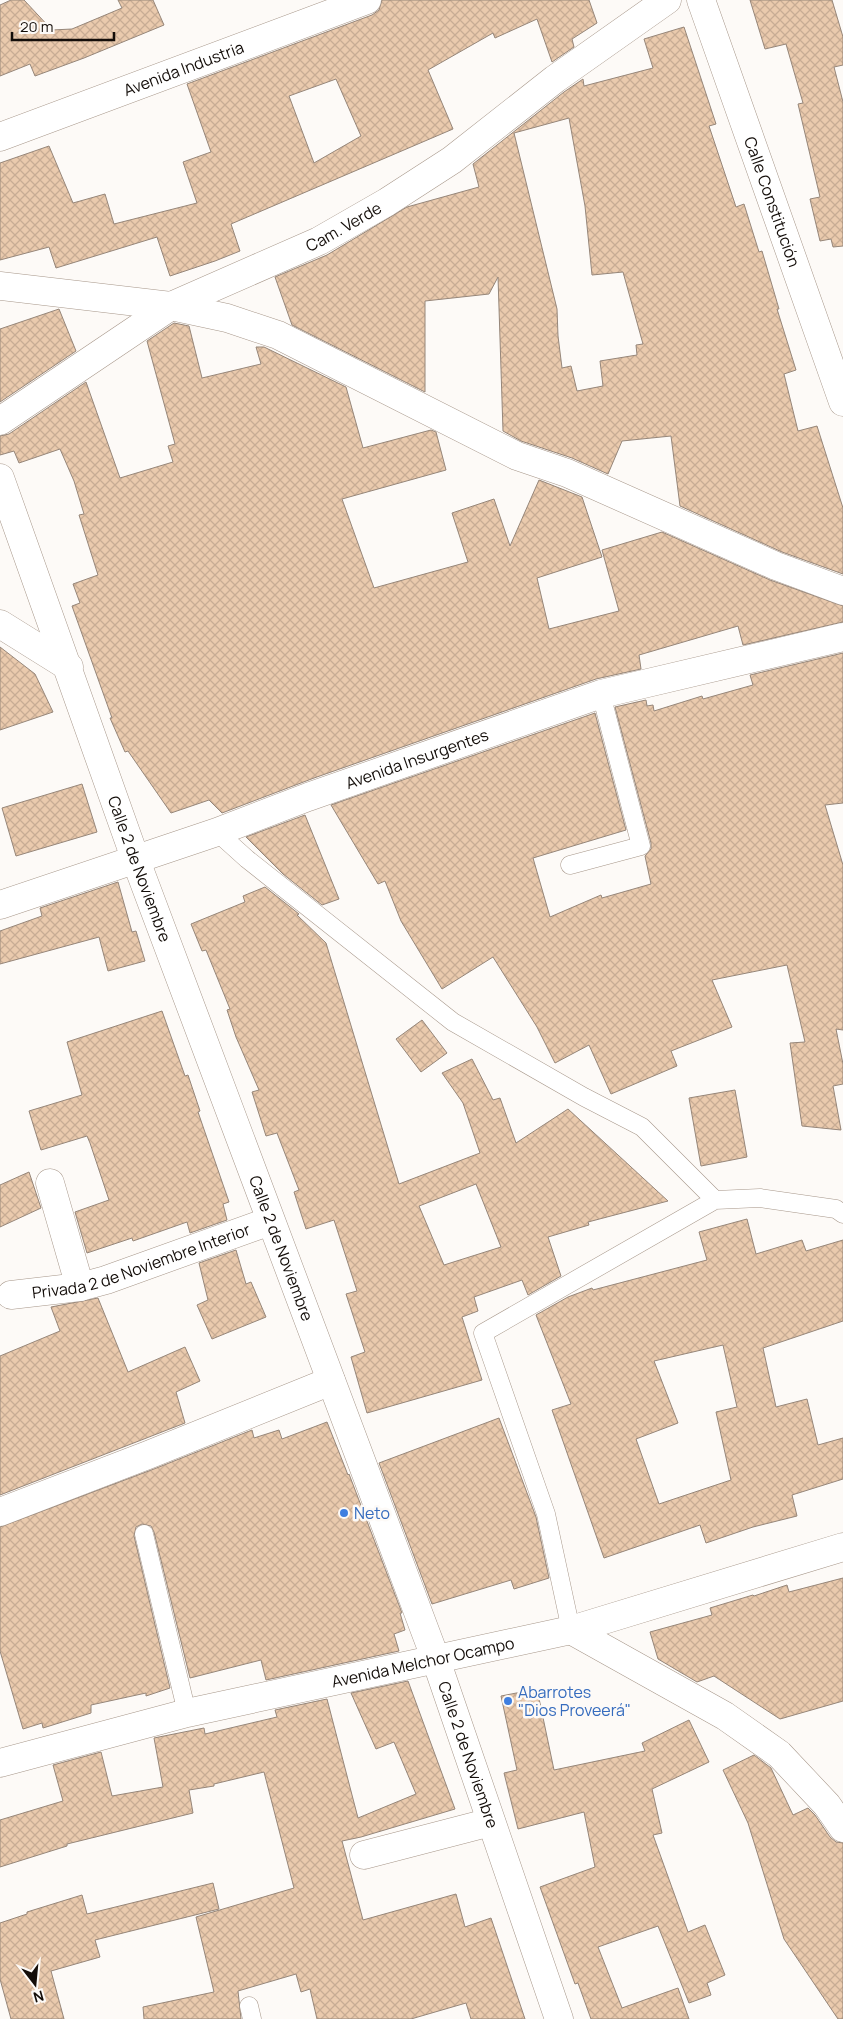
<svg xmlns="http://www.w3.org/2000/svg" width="843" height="2019" font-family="Manrope,sans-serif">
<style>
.building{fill:url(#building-cross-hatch);stroke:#968679;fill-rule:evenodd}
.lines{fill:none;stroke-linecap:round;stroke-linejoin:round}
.service-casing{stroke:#a7978a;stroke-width:19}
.minor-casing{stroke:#a7978a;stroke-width:29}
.tertiary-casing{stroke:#a7978a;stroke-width:29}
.secondary-casing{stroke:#a7978a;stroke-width:29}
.service{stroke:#fff;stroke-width:18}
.minor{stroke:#fff;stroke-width:28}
.tertiary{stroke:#fff;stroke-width:28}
.secondary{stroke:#fff;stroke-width:28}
.shop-dot{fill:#3f7fe0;stroke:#fdfaf7;stroke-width:2}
.labels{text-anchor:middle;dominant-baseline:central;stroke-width:5;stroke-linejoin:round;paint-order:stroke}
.street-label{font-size:16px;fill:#130d09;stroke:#fdfaf7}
.shop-label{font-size:16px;fill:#366cbe;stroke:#fdfaf7;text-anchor:start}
</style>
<defs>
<pattern id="building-cross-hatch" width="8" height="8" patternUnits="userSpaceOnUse" patternTransform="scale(1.25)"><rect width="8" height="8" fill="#eacaad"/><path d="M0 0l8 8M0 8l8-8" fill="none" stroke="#c8ac94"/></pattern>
</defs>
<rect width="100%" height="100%" fill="#fdfaf7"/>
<!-- building -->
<path class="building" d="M 11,0 L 24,0 L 52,30 L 72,29 L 122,8 L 118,0 L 153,0 L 164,25 L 84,58 L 35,76 L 30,64 L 0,76 L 0,5 Z
M 382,0 L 589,0 L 597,23 L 572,39 L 574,47 L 552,62 L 537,19 L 495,38 L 493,33 L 428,70 L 453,129 L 231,224 L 240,251 L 215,261 L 170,276 L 157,237 L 56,268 L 49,247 L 0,260 L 0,163 L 49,146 L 73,203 L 105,194 L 114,224 L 197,203 L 183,162 L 211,152 L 187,84 L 372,15 L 379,10 ZM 336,79 L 361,136 L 314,163 L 289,96 Z
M 750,0 L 832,0 L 843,37 L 843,65 L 834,67 L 843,102 L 843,246 L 833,247 L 831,239 L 820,241 L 810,199 L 820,197 L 798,104 L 803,103 L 786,44 L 765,49 Z
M 684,27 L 716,124 L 709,126 L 736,207 L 744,204 L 759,252 L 762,251 L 779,309 L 777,309 L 796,370 L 784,374 L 798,431 L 817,426 L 843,508 L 843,574 L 782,552 L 680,506 L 671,436 L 622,441 L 608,474 L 572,458 L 521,441 L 503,431 L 498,277 L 489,294 L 425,301 L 425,392 L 292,325 L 275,277 L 327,255 L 407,207 L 479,187 L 473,164 L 564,92 L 583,79 L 584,86 L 653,68 L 644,39 ZM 569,118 L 585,206 L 592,275 L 623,272 L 643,344 L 636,345 L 637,355 L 600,361 L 603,386 L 577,391 L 571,366 L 562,368 L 558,336 L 557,309 L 514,133 Z
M 59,309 L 76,351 L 0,402 L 0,329 Z
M 174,323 L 189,326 L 202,378 L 261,364 L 256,347 L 264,347 L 346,387 L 363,448 L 431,430 L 436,432 L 446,470 L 342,499 L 374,588 L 468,562 L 452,513 L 494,499 L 510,546 L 539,480 L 582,497 L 602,557 L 537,578 L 549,629 L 619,611 L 602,550 L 662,532 L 770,580 L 843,606 L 843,622 L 743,645 L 738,626 L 639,655 L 641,669 L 596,679 L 314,778 L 222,813 L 209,800 L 171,813 L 128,751 L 125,752 L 110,718 L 112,718 L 72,606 L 80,603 L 73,584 L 98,575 L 79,515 L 84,514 L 74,481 L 60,449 L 19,463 L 14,451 L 0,455 L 0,436 L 9,434 L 86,382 L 120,478 L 173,462 L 168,446 L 175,444 L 147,341 Z
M 0,647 L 35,674 L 53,712 L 0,730 Z
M 843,653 L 843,803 L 825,805 L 843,865 L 843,1030 L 836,1029 L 843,1064 L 843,1084 L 833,1086 L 841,1130 L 802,1126 L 790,1043 L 805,1042 L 787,965 L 712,980 L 732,1027 L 671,1051 L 677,1066 L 611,1094 L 589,1045 L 555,1063 L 537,1027 L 493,957 L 442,989 L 401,921 L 385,881 L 378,884 L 331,805 L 595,713 L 626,830 L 533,858 L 550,917 L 601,895 L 602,898 L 651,884 L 645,856 L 651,849 L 651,843 L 615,707 L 646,700 L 647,706 L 653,705 L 654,711 L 702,696 L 703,699 L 753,685 L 750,675 Z
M 82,784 L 97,832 L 16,856 L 2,808 Z
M 305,815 L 339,899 L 322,905 L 283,874 L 246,837 Z
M 118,882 L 132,932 L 136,931 L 145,961 L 108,971 L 99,937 L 0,964 L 0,931 L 42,916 L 40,908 Z
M 265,887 L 299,914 L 297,915 L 326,943 L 399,1184 L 480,1153 L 463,1103 L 442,1073 L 472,1059 L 493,1100 L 500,1098 L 516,1143 L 568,1109 L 668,1201 L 588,1222 L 589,1225 L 548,1237 L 561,1276 L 528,1295 L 522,1280 L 474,1297 L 478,1311 L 462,1317 L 482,1380 L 367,1413 L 351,1357 L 365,1352 L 346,1294 L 357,1291 L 334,1220 L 306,1229 L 294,1192 L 299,1190 L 277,1133 L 266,1136 L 252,1092 L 259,1090 L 236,1037 L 227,1010 L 230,1009 L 206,950 L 202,951 L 191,924 L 245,902 L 243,896 ZM 476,1184 L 501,1247 L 444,1265 L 419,1206 Z
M 162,1011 L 185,1076 L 188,1075 L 200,1111 L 198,1112 L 229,1202 L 223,1204 L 227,1220 L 190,1233 L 187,1222 L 133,1241 L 132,1238 L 87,1253 L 75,1212 L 109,1200 L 90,1143 L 87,1136 L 41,1150 L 29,1111 L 82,1095 L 67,1042 Z
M 422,1020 L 447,1053 L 421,1072 L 396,1039 Z
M 735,1090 L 747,1157 L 701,1166 L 689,1098 Z
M 29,1172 L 41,1208 L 0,1227 L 0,1185 Z
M 747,1219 L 756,1254 L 802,1240 L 806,1251 L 843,1240 L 843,1321 L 763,1348 L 776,1407 L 807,1399 L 818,1445 L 843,1438 L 843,1479 L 792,1495 L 797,1516 L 753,1527 L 706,1543 L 700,1525 L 604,1558 L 552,1410 L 571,1404 L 536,1315 L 568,1297 L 592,1288 L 593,1290 L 707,1260 L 699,1232 ZM 723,1345 L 737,1407 L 716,1412 L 731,1480 L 659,1504 L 636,1439 L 678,1423 L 654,1361 Z
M 236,1250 L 246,1284 L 251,1282 L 266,1317 L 212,1339 L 197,1305 L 208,1300 L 199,1263 Z
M 98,1298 L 128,1372 L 185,1347 L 200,1381 L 176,1392 L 185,1423 L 0,1495 L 0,1356 L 60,1331 L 51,1307 Z
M 499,1418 L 536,1517 L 549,1578 L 514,1589 L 511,1580 L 432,1604 L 379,1463 Z
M 327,1422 L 348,1475 L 349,1474 L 402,1613 L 400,1613 L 405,1630 L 394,1634 L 399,1651 L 266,1680 L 261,1660 L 190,1678 L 154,1532 L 151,1526 L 142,1524 L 136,1527 L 134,1536 L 170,1688 L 146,1696 L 146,1693 L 91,1705 L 91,1713 L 43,1728 L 42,1723 L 23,1729 L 0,1651 L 0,1527 L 154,1469 L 252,1430 L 254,1438 L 279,1430 L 282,1439 Z
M 843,1578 L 843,1701 L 780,1719 L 714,1676 L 697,1682 L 658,1659 L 650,1632 L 712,1615 L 710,1608 L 753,1595 L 754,1596 L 787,1585 L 789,1592 Z
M 408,1681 L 455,1809 L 361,1837 L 342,1841 L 363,1920 L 456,1894 L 465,1927 L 491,1918 L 525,2019 L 471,2019 L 466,2003 L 411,2019 L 317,2019 L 310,1989 L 301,1992 L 296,1974 L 238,1991 L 241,2019 L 144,2019 L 143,2007 L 214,1992 L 196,1917 L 294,1888 L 264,1772 L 214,1784 L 214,1786 L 189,1790 L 193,1813 L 67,1844 L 67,1846 L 0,1867 L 0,1820 L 63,1801 L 53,1765 L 101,1752 L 112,1796 L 163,1787 L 154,1738 L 204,1728 L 205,1734 L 277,1717 L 275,1710 L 327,1699 L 358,1818 L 416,1794 L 394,1742 L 376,1749 L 351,1693 Z
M 537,1689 L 554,1770 L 645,1751 L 642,1743 L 689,1720 L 709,1762 L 652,1789 L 662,1833 L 653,1835 L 688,1932 L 705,1925 L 725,1975 L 707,1983 L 711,1995 L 689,2003 L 658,1926 L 598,1947 L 622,2008 L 678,1988 L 689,2019 L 591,2019 L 578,1983 L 575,1984 L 540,1887 L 595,1867 L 584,1812 L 518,1829 L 504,1773 L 517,1770 L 501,1696 Z
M 754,1755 L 771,1768 L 793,1815 L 808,1808 L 815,1815 L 830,1837 L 836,1842 L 843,1843 L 843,2019 L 838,2019 L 784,1939 L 748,1823 L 723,1770 Z
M 213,1883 L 219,1909 L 95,1940 L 100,1957 L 51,1971 L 64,2019 L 11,2019 L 0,1979 L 0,1923 L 27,1914 L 27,1912 L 82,1895 L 87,1914 Z"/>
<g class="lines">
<!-- service casing -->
<g class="service-casing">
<path id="service" d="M 217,832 L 247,859 L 453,1022 L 584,1097 L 642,1127 L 715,1200
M 570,865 L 641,846 L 601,694
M 144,1534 L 187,1713
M 571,1630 L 546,1514 L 483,1333 L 715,1200 L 760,1198 L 836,1209 L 843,1214
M 249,2006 L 252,2019"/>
</g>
<!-- minor casing -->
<g class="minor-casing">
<g id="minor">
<path id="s1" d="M 701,0 L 843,402"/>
<path id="s2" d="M 0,137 L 367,0"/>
<path d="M 0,286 L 171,306 L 227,318 L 278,335 L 517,456 L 567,473 L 776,566 L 843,591"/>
<path id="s3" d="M 0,421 L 171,306 L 319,241 L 387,202 L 452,160 L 555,79 L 667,0"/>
<path d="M 0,624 L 69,667"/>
<path id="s4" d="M 0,905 L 217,832 L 308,797 L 601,694 L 843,637"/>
<path d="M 50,1183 L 80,1287"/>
<path id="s5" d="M 11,1295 L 80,1287 L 106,1280 L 270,1221"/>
<path d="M 0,1512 L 148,1455 L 331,1381"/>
<path d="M 571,1630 L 725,1716 L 779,1754 L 827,1805 L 843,1828"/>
<path d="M 364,1855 L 491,1822"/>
</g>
</g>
<!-- tertiary casing -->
<g class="tertiary-casing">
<g id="tertiary">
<path id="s6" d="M 0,478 L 135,858 L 436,1660 L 559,2019"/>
</g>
</g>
<!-- secondary casing -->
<g class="secondary-casing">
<g id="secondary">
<path id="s7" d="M 0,1763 L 187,1713 L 571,1630 L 843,1547"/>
</g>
</g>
<!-- service -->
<use href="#service" class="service"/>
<!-- minor -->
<use href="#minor" class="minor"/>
<!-- tertiary -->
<use href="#tertiary" class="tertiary"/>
<!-- secondary -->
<use href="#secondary" class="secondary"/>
</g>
<!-- markers -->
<g class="shop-dot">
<circle cx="344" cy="1513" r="5"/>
<circle cx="508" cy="1701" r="5"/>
</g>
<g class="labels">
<!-- street labels -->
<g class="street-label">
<text stroke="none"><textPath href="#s2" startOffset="196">Avenida Industria</textPath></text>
<text stroke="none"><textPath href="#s1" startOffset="214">Calle Constitución</textPath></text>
<text stroke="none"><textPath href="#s3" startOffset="396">Cam. Verde</textPath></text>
<text stroke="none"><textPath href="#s4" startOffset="442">Avenida Insurgentes</textPath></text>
<text stroke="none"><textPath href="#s6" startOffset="415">Calle 2 de Noviembre</textPath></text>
<text stroke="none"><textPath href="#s6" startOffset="820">Calle 2 de Noviembre</textPath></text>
<text stroke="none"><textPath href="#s5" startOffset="135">Privada 2 de Noviembre Interior</textPath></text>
<text stroke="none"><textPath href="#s7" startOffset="435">Avenida Melchor Ocampo</textPath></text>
<text stroke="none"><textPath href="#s6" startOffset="1360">Calle 2 de Noviembre</textPath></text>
</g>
<!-- shop labels -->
<g class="shop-label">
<text x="354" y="1513">Neto</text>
<text x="518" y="1692">Abarrotes<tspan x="518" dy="18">"Dios Proveerá"</tspan></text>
</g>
</g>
<!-- north arrow -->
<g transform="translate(35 1984) rotate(164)" stroke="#fdfaf7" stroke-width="4" paint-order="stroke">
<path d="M0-4L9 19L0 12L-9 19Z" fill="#130d09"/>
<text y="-8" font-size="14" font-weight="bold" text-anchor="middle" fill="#130d09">N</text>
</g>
<!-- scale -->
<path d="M12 32v8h102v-8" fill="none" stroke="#130d09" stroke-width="2.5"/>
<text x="20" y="32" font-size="15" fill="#130d09" stroke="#fdfaf7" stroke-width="4" paint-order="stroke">20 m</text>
</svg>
